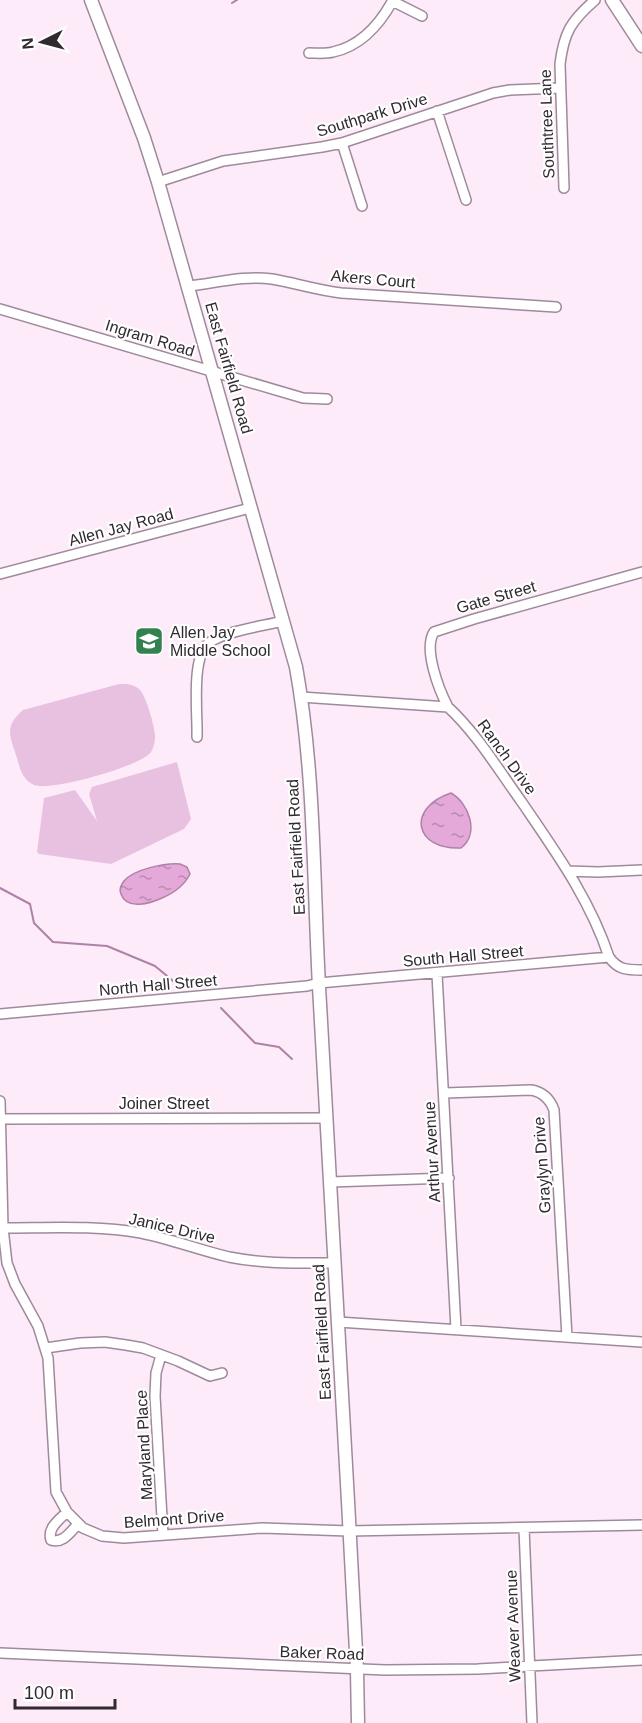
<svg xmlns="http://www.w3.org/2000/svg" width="642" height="1723" font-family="Helvetica,sans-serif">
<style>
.pitch{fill:#e8c1e1}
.water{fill:url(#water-ripples);stroke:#ae82a6;stroke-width:1.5}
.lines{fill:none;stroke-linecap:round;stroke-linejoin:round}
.stream{stroke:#ae82a6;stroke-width:2}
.minor-casing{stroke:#9f8a9b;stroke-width:12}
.major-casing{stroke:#9f8a9b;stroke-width:15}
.minor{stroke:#fff;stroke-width:9}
.major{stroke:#fff;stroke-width:12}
.labels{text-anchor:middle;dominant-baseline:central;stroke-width:4.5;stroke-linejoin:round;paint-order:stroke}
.street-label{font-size:16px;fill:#312930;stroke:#fefefe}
.poi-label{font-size:16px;fill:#312930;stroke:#fefefe;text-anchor:start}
</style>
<defs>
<pattern id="water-ripples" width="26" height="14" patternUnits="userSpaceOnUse" patternTransform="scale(1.5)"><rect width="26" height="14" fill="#e4a8d9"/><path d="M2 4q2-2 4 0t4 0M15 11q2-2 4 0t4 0" fill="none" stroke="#b989b0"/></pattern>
</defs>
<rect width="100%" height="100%" fill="#fdebf9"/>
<!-- pitch -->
<path class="pitch" d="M 119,684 C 127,684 134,684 140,690 C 146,696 156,730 155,738 C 155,742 153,749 151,752 C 142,766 49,792 34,785 C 21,779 20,767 16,755 C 9,734 5,726 23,710 Z
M 177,762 L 191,819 L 184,829 L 111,864 L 39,854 L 37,852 L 44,798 L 75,790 L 97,821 L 89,794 L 92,787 Z"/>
<!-- water -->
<path class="water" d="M 451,793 C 469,803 480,834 461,848 C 414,850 406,808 451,793 Z
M 180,864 L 187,867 L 190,874 C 184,886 174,893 162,898 C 151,903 127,911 121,894 C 119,890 121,885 124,881 C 134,869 165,863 180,864 Z"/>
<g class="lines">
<!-- stream -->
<path class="stream" d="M 232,3 L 237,0
M 0,888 L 30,904 L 34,923 L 53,942 L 107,946 L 155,966 L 178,985
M 221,1008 L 255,1043 L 279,1047 L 292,1059"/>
<!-- minor casing -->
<g class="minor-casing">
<path id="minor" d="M 392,1 L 422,16
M 309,53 C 317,53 326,54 333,52 C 361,46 380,24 393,0
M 437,111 L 466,200
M 342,143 L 362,206
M 158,182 L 223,161 L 322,147 L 342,143 L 493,93 L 510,90 L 560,88
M 564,188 L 560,64 C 564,32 571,21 595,0
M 189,286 C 216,283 245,275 272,279 C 295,283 317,290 341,293 L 556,307
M 0,309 L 303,398 L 327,399
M 0,574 L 250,508
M 301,697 L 448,707 C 477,734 498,769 521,801 C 555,851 590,899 609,957 C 618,970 627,970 642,970
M 448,707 C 439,690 423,649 434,632 L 474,619 L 642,572
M 197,737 C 198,715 190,655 210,642 C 226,631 263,626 283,621
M 568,871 L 598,872 L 642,870
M 437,974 L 456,1329
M 0,1014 L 307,986 L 319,983 L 609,957
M 445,1093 L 531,1090 C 543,1092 550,1099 554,1110 L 567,1337
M 0,1101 L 3,1228 L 7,1263 L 15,1284 L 38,1326 L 48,1358 L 56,1492 L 67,1512 L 83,1528 L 102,1536 L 124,1538 L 262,1528 L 349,1531 L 642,1525
M 1,1119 L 327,1118
M 330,1182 L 449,1178
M 3,1228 C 49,1228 95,1225 141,1233 C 171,1239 199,1250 229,1257 C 264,1264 299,1263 334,1263
M 338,1322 L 642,1342
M 46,1348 L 80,1343 L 105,1342 L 126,1345 L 143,1348 L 178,1361 L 210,1376 L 222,1373
M 161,1355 L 156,1373 L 155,1396 L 163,1535
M 67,1512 C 59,1520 47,1528 51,1540 C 63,1544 70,1532 78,1524
M 524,1528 L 532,1723
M 0,1653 L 385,1670 L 478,1669 L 642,1660"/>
</g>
<!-- major casing -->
<g class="major-casing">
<path id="major" d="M 91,0 L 144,138 L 158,182 L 296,667 C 316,778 313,892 320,1004 C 334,1226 345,1448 357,1670 L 358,1723
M 612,0 L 642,46"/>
</g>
<!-- minor -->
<use href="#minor" class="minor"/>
<!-- major -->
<use href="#major" class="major"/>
</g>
<!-- icons -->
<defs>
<g id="school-square" transform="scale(1.5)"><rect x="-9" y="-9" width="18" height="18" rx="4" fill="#348150" stroke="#fefefe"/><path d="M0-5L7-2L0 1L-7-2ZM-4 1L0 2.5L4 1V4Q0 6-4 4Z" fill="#fff"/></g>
</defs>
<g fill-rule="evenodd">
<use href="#school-square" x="149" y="641"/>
</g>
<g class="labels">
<!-- street labels -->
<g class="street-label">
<text transform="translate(372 115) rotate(-17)">Southpark Drive</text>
<text transform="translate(547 124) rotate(-92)">Southtree Lane</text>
<text transform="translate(373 279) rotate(5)">Akers Court</text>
<text transform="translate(150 338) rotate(17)">Ingram Road</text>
<text transform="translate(229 368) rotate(74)">East Fairfield Road</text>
<text transform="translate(121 527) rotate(-15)">Allen Jay Road</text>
<text transform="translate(496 597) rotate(-16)">Gate Street</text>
<text transform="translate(507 757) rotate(54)">Ranch Drive</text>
<text transform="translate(296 847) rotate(-93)">East Fairfield Road</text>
<text transform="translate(463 956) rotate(-5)">South Hall Street</text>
<text transform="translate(158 985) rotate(-5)">North Hall Street</text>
<text x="164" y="1103">Joiner Street</text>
<text transform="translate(432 1152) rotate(-93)">Arthur Avenue</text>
<text transform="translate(542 1165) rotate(-94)">Graylyn Drive</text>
<text transform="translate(172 1228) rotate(13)">Janice Drive</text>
<text transform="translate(322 1332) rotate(-93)">East Fairfield Road</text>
<text transform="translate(144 1445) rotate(-93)">Maryland Place</text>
<text transform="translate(174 1519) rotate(-4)">Belmont Drive</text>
<text transform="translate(513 1626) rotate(-92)">Weaver Avenue</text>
<text transform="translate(322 1653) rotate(2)">Baker Road</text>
</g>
<!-- poi labels -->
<g class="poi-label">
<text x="170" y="632">Allen Jay<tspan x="170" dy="18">Middle School</tspan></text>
</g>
</g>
<!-- north arrow -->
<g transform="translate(42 42) rotate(264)" stroke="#fefefe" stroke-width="4.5" paint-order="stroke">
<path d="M0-4.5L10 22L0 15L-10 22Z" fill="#312930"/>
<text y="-9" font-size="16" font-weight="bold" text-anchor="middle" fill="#312930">N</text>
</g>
<!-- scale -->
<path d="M15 1699v9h100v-9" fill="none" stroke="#312930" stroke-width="3"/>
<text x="24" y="1699" font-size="18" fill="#312930" stroke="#fefefe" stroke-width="4.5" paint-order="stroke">100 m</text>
</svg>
